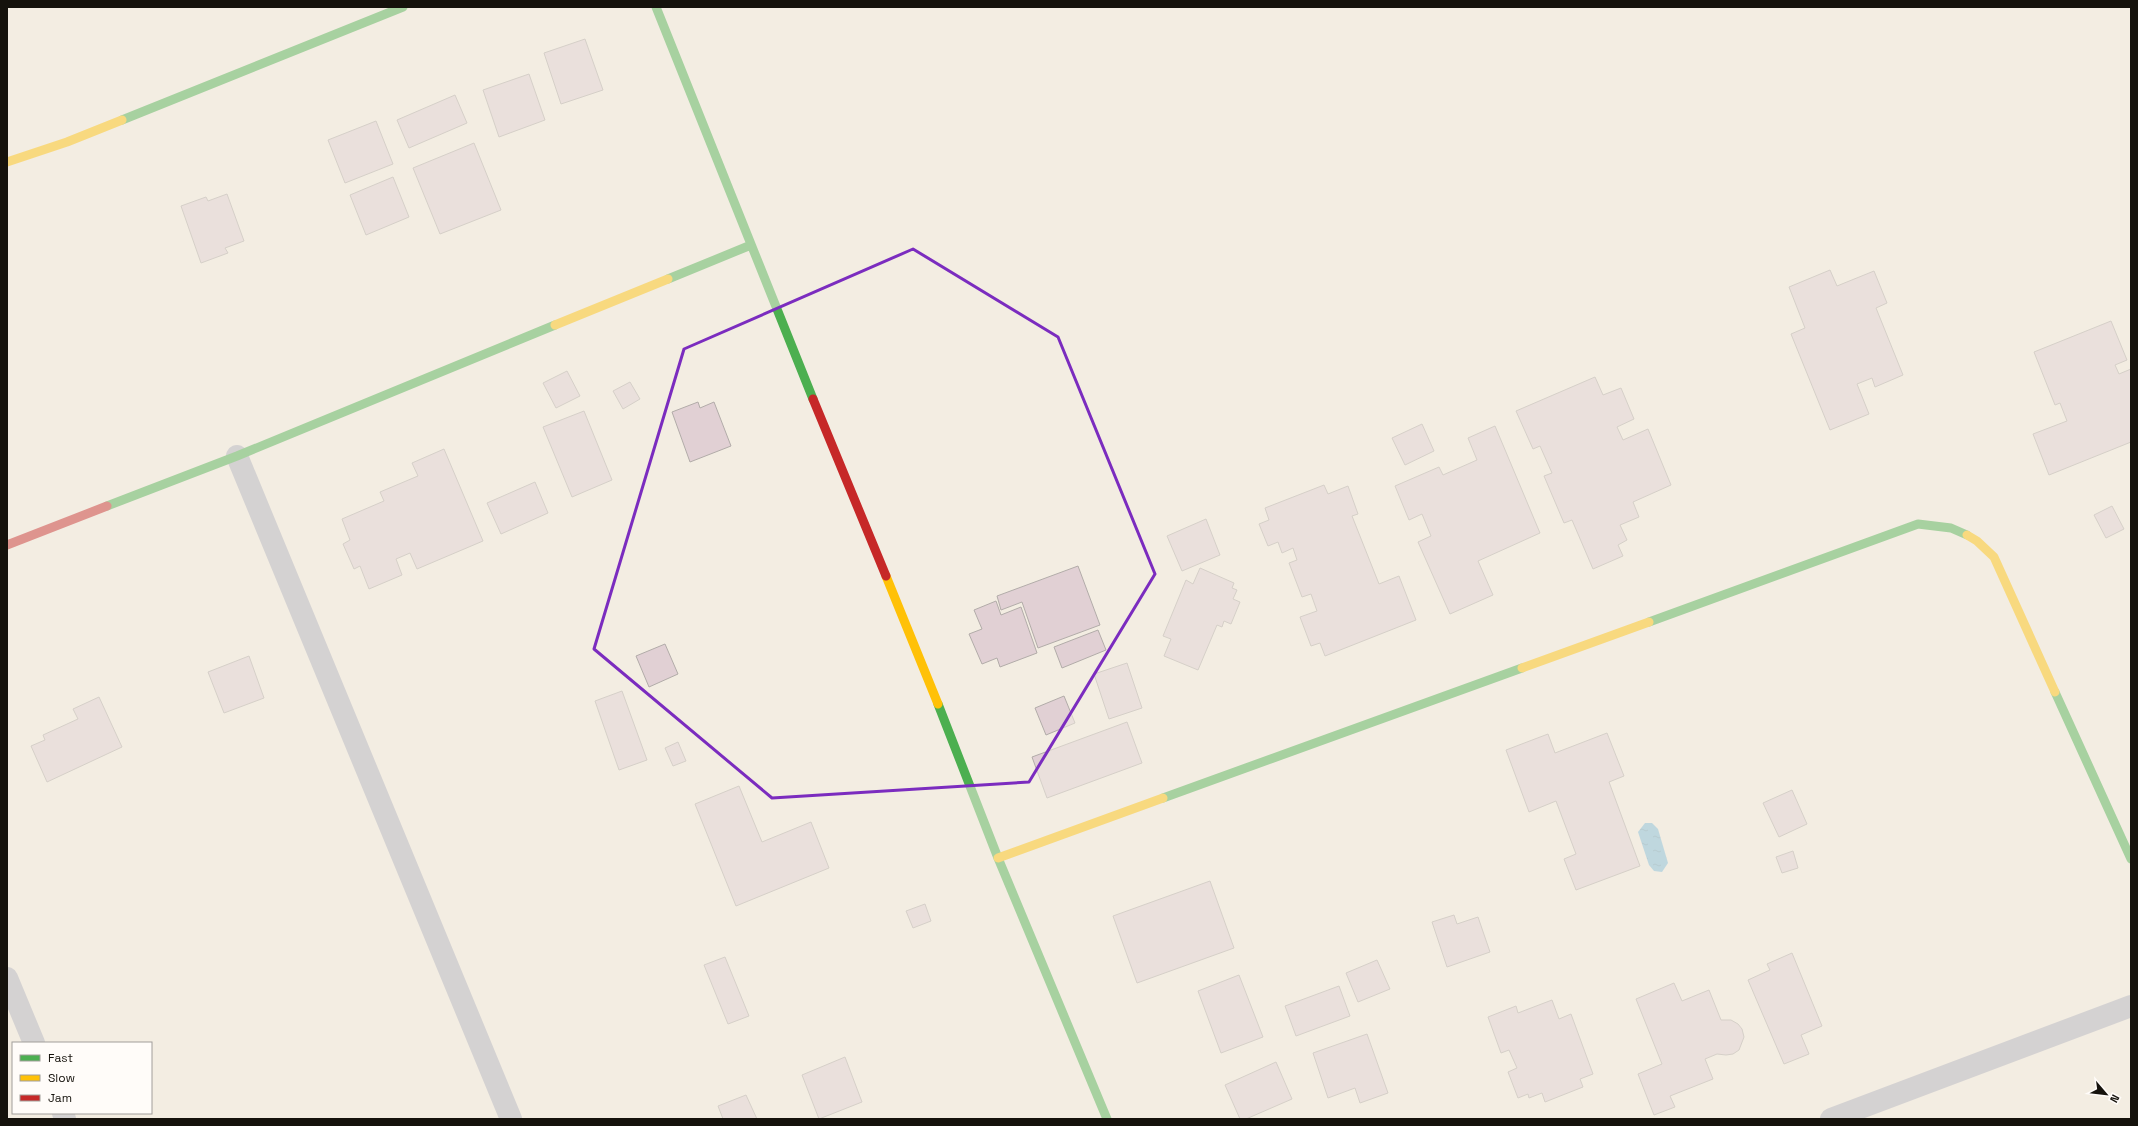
<svg xmlns="http://www.w3.org/2000/svg" width="2138" height="1126" font-family="'Space Grotesk',sans-serif">
<style>
.water{fill:url(#water-ripples)}
.building{fill:#e1d0d4;stroke:#b2aca9}
.lines{fill:none;stroke-linecap:round;stroke-linejoin:round}
.street{stroke:#b0b1be;stroke-width:22}
.fast{stroke:#4caf50;stroke-width:9}
.slow{stroke:#ffc107;stroke-width:9}
.jam{stroke:#c62828;stroke-width:9}
.marked{fill:none;stroke:#7b2cbf;stroke-width:3;stroke-linejoin:round}
</style>
<defs>
<pattern id="water-ripples" width="26" height="14" patternUnits="userSpaceOnUse"><rect width="26" height="14" fill="#82bdda"/><path d="M2 4q2-2 4 0t4 0M15 11q2-2 4 0t4 0" fill="none" stroke="#6fa1ba"/></pattern>
</defs>
<rect width="100%" height="100%" fill="#f3ede2"/>
<!-- water -->
<path class="water" d="M 1645,823 L 1652,823 L 1658,829 L 1668,863 L 1662,872 L 1654,871 L 1649,865 L 1638,832 Z"/>
<!-- building -->
<path class="building" d="M 585,39 L 603,90 L 561,104 L 544,53 Z
M 529,74 L 545,120 L 499,137 L 483,90 Z
M 455,95 L 467,123 L 409,148 L 397,120 Z
M 376,121 L 393,164 L 345,183 L 328,140 Z
M 474,143 L 501,210 L 440,234 L 413,168 Z
M 393,177 L 409,217 L 366,235 L 350,195 Z
M 227,194 L 244,241 L 225,248 L 228,253 L 201,263 L 181,206 L 206,197 L 208,201 Z
M 1830,270 L 1837,286 L 1874,271 L 1887,303 L 1876,308 L 1903,375 L 1875,387 L 1872,378 L 1857,384 L 1869,414 L 1830,430 L 1791,334 L 1805,328 L 1789,287 Z
M 2111,321 L 2127,360 L 2115,365 L 2119,374 L 2131,369 L 2131,442 L 2049,475 L 2033,434 L 2067,421 L 2060,403 L 2055,405 L 2034,352 Z
M 567,371 L 580,396 L 556,408 L 543,383 Z
M 1595,377 L 1603,395 L 1621,388 L 1634,419 L 1617,427 L 1623,440 L 1648,429 L 1671,485 L 1633,502 L 1639,517 L 1620,525 L 1627,540 L 1618,545 L 1623,556 L 1593,569 L 1572,520 L 1564,523 L 1544,476 L 1552,473 L 1540,446 L 1533,449 L 1516,411 Z
M 630,382 L 640,399 L 623,409 L 613,391 Z
M 698,402 L 700,408 L 714,402 L 731,446 L 690,462 L 672,412 Z
M 584,411 L 612,480 L 572,497 L 543,427 Z
M 1422,424 L 1434,451 L 1405,465 L 1392,438 Z
M 1495,426 L 1540,533 L 1478,561 L 1493,595 L 1450,614 L 1418,542 L 1431,536 L 1422,514 L 1409,520 L 1395,486 L 1439,467 L 1443,475 L 1477,460 L 1468,438 Z
M 444,449 L 483,541 L 417,569 L 410,553 L 396,559 L 402,575 L 369,589 L 360,566 L 354,569 L 343,544 L 350,540 L 342,519 L 384,501 L 380,492 L 418,476 L 412,463 Z
M 535,482 L 548,513 L 501,534 L 487,503 Z
M 1324,485 L 1328,494 L 1348,486 L 1358,514 L 1352,516 L 1379,584 L 1399,576 L 1416,620 L 1325,656 L 1320,643 L 1311,646 L 1300,617 L 1317,611 L 1311,594 L 1302,597 L 1289,563 L 1297,560 L 1293,548 L 1282,553 L 1278,542 L 1268,546 L 1259,524 L 1269,520 L 1265,508 Z
M 2112,506 L 2124,529 L 2106,538 L 2094,515 Z
M 1206,519 L 1220,555 L 1182,571 L 1167,536 Z
M 1078,566 L 1100,625 L 1038,648 L 1022,602 L 1001,610 L 997,596 Z
M 1200,568 L 1234,583 L 1232,588 L 1237,590 L 1233,599 L 1240,602 L 1231,624 L 1224,621 L 1222,627 L 1217,625 L 1198,670 L 1164,656 L 1171,639 L 1163,636 L 1186,580 L 1193,584 Z
M 996,601 L 1001,615 L 1021,607 L 1037,653 L 1000,667 L 997,658 L 982,664 L 969,634 L 982,629 L 974,610 Z
M 1098,630 L 1106,650 L 1062,668 L 1054,647 Z
M 665,644 L 678,674 L 649,687 L 636,656 Z
M 249,656 L 264,698 L 224,713 L 208,672 Z
M 1127,663 L 1142,708 L 1109,719 L 1094,674 Z
M 622,691 L 647,760 L 619,770 L 595,701 Z
M 1064,696 L 1075,723 L 1046,735 L 1035,708 Z
M 99,697 L 122,747 L 47,782 L 31,746 L 45,740 L 43,735 L 78,719 L 73,709 Z
M 1127,722 L 1142,763 L 1047,798 L 1032,757 Z
M 1607,733 L 1624,776 L 1609,782 L 1640,866 L 1576,890 L 1564,859 L 1576,854 L 1556,801 L 1529,812 L 1506,750 L 1548,734 L 1555,753 Z
M 678,742 L 686,761 L 673,766 L 665,748 Z
M 739,786 L 762,842 L 811,822 L 829,868 L 736,906 L 695,804 Z
M 1792,790 L 1807,824 L 1779,837 L 1763,803 Z
M 1793,851 L 1798,868 L 1782,873 L 1776,857 Z
M 1210,881 L 1234,948 L 1137,983 L 1113,916 Z
M 925,904 L 931,921 L 913,928 L 906,911 Z
M 1454,915 L 1457,924 L 1478,917 L 1490,952 L 1447,967 L 1432,922 Z
M 1792,953 L 1822,1026 L 1801,1035 L 1809,1054 L 1784,1064 L 1748,980 L 1770,970 L 1767,964 Z
M 725,957 L 749,1016 L 728,1024 L 704,965 Z
M 1377,960 L 1390,989 L 1358,1002 L 1346,973 Z
M 1239,975 L 1263,1037 L 1221,1053 L 1198,991 Z
M 1674,983 L 1682,1001 L 1709,990 L 1721,1020 L 1731,1020 L 1738,1024 L 1742,1029 L 1744,1037 L 1739,1050 L 1733,1054 L 1726,1055 L 1717,1054 L 1705,1059 L 1713,1079 L 1670,1096 L 1675,1107 L 1654,1115 L 1638,1074 L 1662,1064 L 1636,999 Z
M 1339,986 L 1350,1016 L 1296,1036 L 1285,1006 Z
M 1552,1000 L 1559,1019 L 1571,1014 L 1593,1074 L 1580,1079 L 1583,1087 L 1545,1102 L 1542,1093 L 1529,1098 L 1528,1094 L 1518,1098 L 1508,1072 L 1517,1068 L 1509,1050 L 1501,1053 L 1488,1017 L 1516,1006 L 1518,1013 Z
M 1367,1034 L 1388,1093 L 1360,1103 L 1355,1088 L 1328,1098 L 1313,1053 Z
M 845,1057 L 862,1102 L 819,1119 L 802,1075 Z
M 1276,1062 L 1292,1099 L 1246,1119 L 1240,1119 L 1225,1085 Z
M 746,1095 L 757,1119 L 723,1119 L 718,1106 Z"/>
<g class="lines">
<!-- street -->
<path class="street" d="M 237,456 L 511,1119
M 7,978 L 34,1043
M 63,1113 L 65,1119
M 1831,1119 L 2131,1006"/>
<!-- fast -->
<path class="fast" d="M 656,7 L 813,399
M 122,120 L 403,7
M 668,279 L 751,245
M 107,506 L 237,456 L 555,325
M 1649,622 L 1918,524 L 1951,528 L 1967,535
M 2055,692 L 2131,859
M 938,704 L 998,858 L 1107,1119
M 1163,798 L 1522,668"/>
<!-- slow -->
<path class="slow" d="M 7,162 L 67,142 L 122,120
M 555,325 L 668,279
M 1967,535 L 1977,541 L 1994,557 L 2055,692
M 886,576 L 938,704
M 1522,668 L 1649,622
M 998,858 L 1163,798"/>
<!-- jam -->
<path class="jam" d="M 813,399 L 886,576
M 7,545 L 107,506"/>
</g>
<!-- marked area -->
<path d="M0 0H2138V1126H0ZM 913,249 L 1058,337 L 1155,574 L 1029,782 L 772,798 L 594,649 L 684,349 Z" fill="#f3ede2" fill-opacity=".55" fill-rule="evenodd"/>
<path class="marked" d="M 913,249 L 1058,337 L 1155,574 L 1029,782 L 772,798 L 594,649 L 684,349 Z"/>
<!-- border -->
<rect width="2138" height="1126" fill="none" stroke="#15120c" stroke-width="16"/>
<!-- legend -->
<rect x="12" y="1042" width="140" height="72" fill="#fffcf9" stroke="#a19e9a"/>
<rect x="20" y="1055" width="20" height="6" fill="#4caf50" stroke="#a19e9a"/>
<text x="48" y="1062" font-size="12" fill="#15120c">Fast</text>
<rect x="20" y="1075" width="20" height="6" fill="#ffc107" stroke="#a19e9a"/>
<text x="48" y="1082" font-size="12" fill="#15120c">Slow</text>
<rect x="20" y="1095" width="20" height="6" fill="#c62828" stroke="#a19e9a"/>
<text x="48" y="1102" font-size="12" fill="#15120c">Jam</text>
<!-- north arrow -->
<g transform="translate(2106 1094) rotate(118)" stroke="#fffcf9" stroke-width="3" paint-order="stroke">
<path d="M0-3L7 15L0 10L-7 15Z" fill="#15120c"/>
<text y="-6" font-size="11" font-weight="bold" text-anchor="middle" fill="#15120c">N</text>
</g>
</svg>
